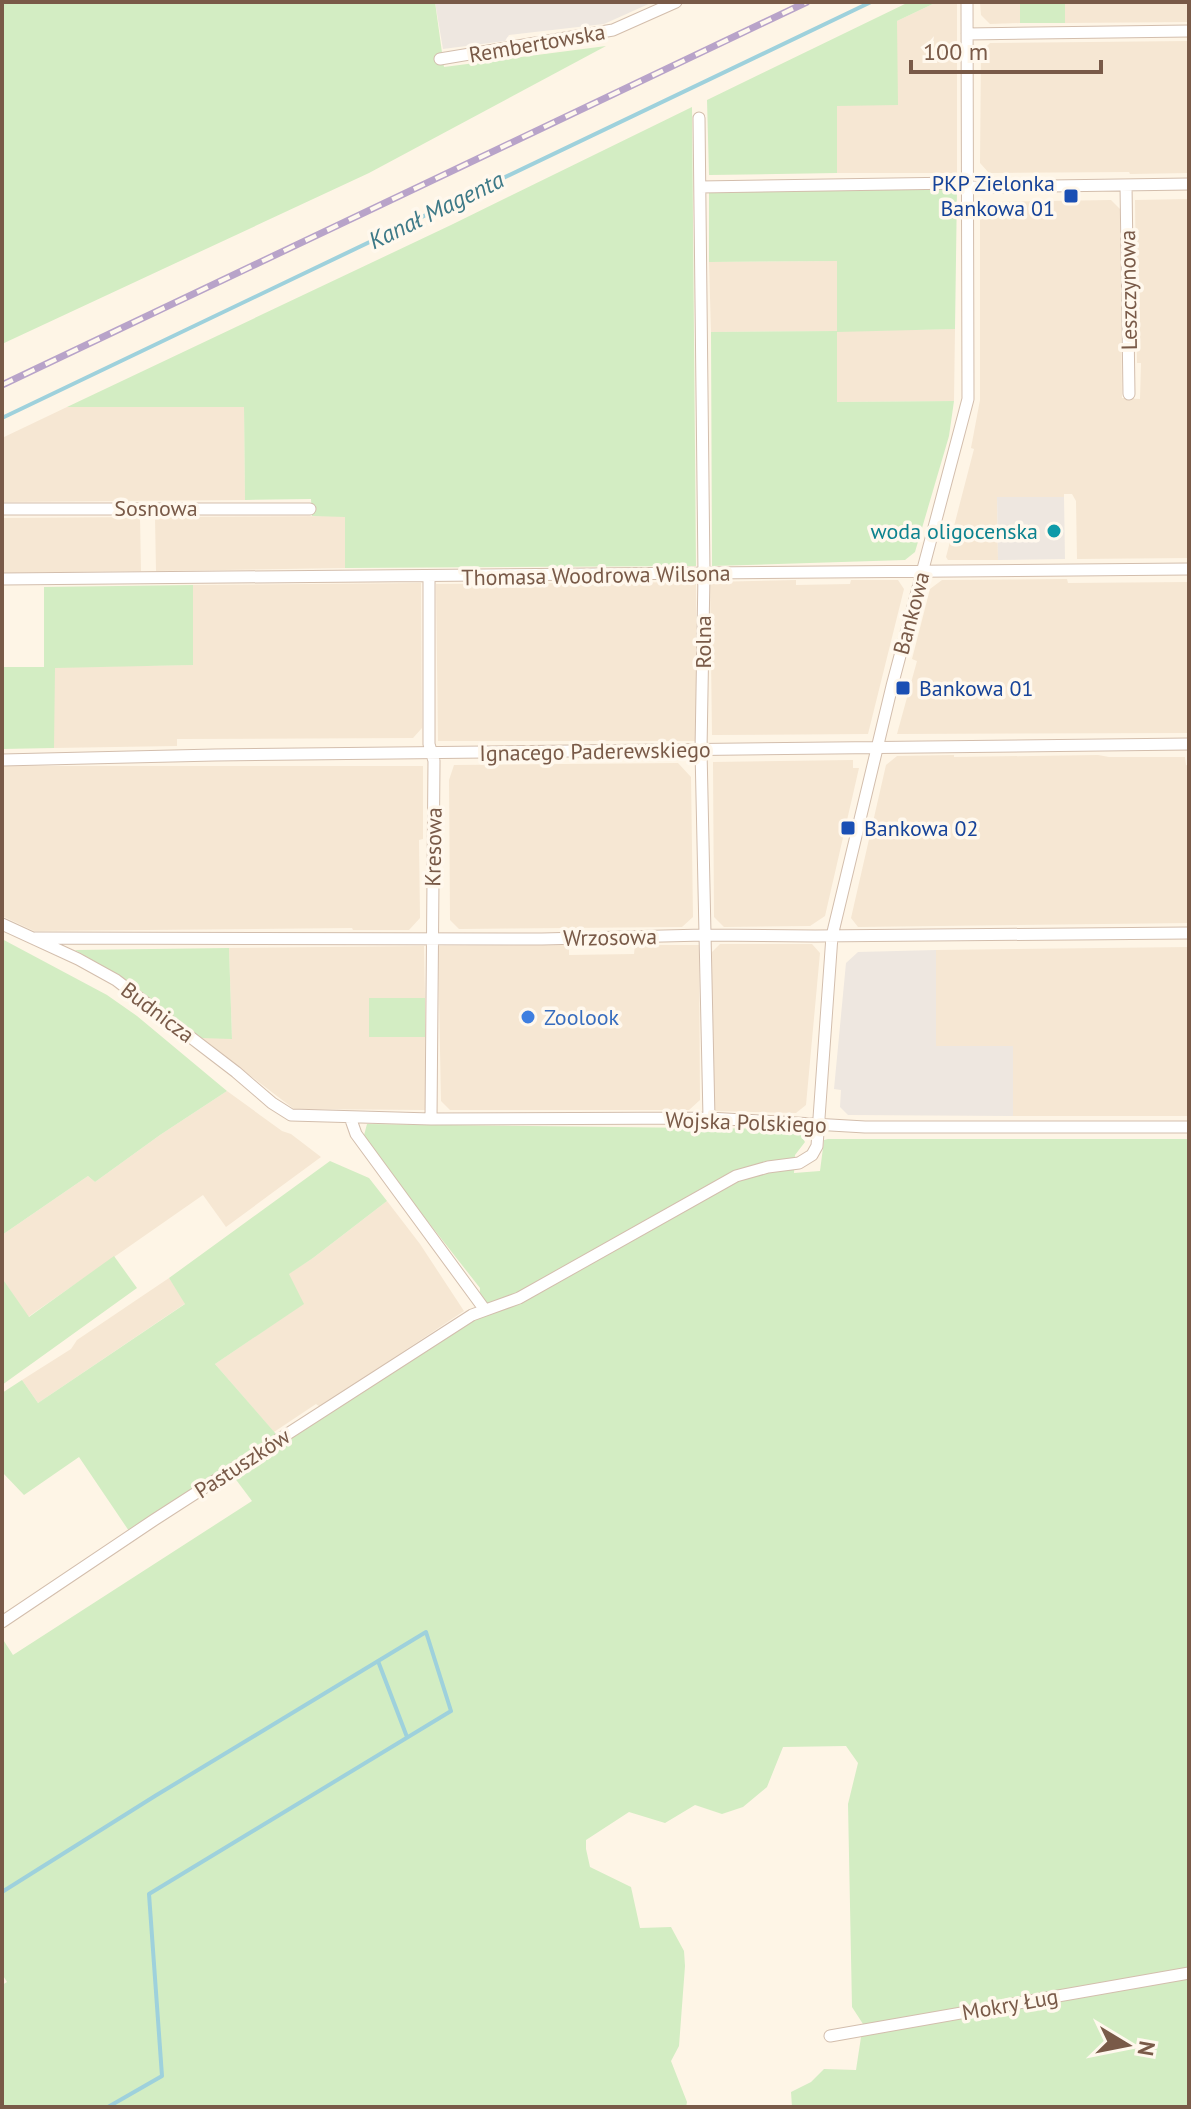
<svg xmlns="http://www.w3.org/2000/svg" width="1191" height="2109" font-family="'PT Sans',sans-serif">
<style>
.residential{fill:#f6e7d3}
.industrial{fill:#eee7e0}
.green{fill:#d3edc3}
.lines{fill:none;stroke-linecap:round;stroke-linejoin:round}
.stream{stroke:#9ed1dc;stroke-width:4}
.minor-casing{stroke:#d3bead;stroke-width:13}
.minor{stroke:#fff;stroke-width:11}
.rail-casing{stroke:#b8a3c9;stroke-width:7}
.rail{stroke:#fff8ed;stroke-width:4;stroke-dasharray:12;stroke-linecap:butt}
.transit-dot{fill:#1a4fb4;stroke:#fff8ed;stroke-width:3}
.culture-dot{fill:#0f9aa8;stroke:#fff8ed;stroke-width:3}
.shop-dot{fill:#3f7fe0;stroke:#fff8ed;stroke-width:3}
.labels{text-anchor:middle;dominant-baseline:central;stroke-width:7;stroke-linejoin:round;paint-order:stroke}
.street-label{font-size:22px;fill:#795a48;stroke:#fff8ed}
.transit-label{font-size:22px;fill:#164399;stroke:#fff8ed;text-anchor:start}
.culture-label{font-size:22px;fill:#0d838f;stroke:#fff8ed;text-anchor:end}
.shop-label{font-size:22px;fill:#366cbe;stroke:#fff8ed;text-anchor:start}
.water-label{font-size:24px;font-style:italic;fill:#3d7987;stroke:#fff8ed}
</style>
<rect width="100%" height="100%" fill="#fef5e6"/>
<!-- residential -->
<path class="residential" d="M 937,2 L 957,2 L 957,173 L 837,173 L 837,106 L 897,21 Z
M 980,2 L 1020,2 L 1020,23 L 990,24 L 981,15 Z
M 1065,2 L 1189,2 L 1189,22 L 1065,23 Z
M 1189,41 L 1189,173 L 1130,174 L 1129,172 L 989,173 L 980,163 L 981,52 L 990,43 Z
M 1189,199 L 1189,558 L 1077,559 L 1076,501 L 1072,494 L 1064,494 L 1064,497 L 997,497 L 998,560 L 948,560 L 946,557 L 974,449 L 971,448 L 980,400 L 980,211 L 989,202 L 1111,200 L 1120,209 L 1122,398 L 1140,399 L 1141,363 L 1137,363 L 1135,200 Z
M 837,261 L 837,331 L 955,329 L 954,401 L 836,402 L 837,331 L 711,332 L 709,262 Z
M 67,407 L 244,407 L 245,500 L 2,502 L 2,438 Z
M 345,516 L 345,568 L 156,571 L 155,517 Z
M 140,517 L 141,571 L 2,573 L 2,518 Z
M 1067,579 L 1068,583 L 1189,582 L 1189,733 L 897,734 L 917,661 L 912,659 L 930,589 L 942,580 Z
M 796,580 L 796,585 L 850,584 L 851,580 L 898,580 L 904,589 L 868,734 L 712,735 L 710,582 Z
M 696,582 L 697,741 L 438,741 L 436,584 Z
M 421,583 L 422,728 L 413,738 L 177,739 L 177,746 L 54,748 L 54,667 L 193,665 L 193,585 Z
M 954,755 L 954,757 L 1098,755 L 1109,757 L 1185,757 L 1186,765 L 1189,766 L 1189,923 L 858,927 L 851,918 L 886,765 L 897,756 Z
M 853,760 L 853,768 L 859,768 L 825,916 L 810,926 L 724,927 L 714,917 L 713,762 Z
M 678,763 L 691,777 L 693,917 L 682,927 L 459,929 L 450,920 L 449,780 L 454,765 Z
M 2,766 L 423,766 L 423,839 L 419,840 L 420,918 L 409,930 L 353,930 L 352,928 L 34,931 L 2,916 Z
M 720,944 L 812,944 L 820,953 L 806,1105 L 796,1113 L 713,1111 L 711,953 Z
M 569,945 L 569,955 L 634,954 L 635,945 L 699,945 L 700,1100 L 689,1110 L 450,1110 L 441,1101 L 438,946 Z
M 424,946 L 425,998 L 369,999 L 369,1025 L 370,1037 L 425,1037 L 425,1110 L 294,1109 L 201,1038 L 232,1038 L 229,948 Z
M 1189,947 L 1189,1116 L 1013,1116 L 1013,1046 L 936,1046 L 936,950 Z
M 227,1091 L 282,1131 L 291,1134 L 321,1157 L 226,1227 L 203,1195 L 28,1317 L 2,1278 L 2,1235 L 88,1176 L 95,1182 L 160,1135 Z
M 387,1201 L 420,1244 L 464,1311 L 320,1407 L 316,1404 L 274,1432 L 215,1364 L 303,1304 L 288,1274 L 313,1258 Z
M 169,1278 L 186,1303 L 38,1403 L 22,1380 L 71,1349 L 77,1340 Z"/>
<!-- industrial -->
<path class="industrial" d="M 435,2 L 653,2 L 604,24 L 509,35 L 505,41 L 443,49 Z
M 997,497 L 1064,497 L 1065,559 L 998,560 Z
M 936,950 L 936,1046 L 1013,1046 L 1013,1116 L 848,1115 L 840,1107 L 841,1090 L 834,1089 L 846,963 L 858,952 Z"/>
<!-- green -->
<path class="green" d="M 2,2 L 435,2 L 444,67 L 606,46 L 369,173 L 2,344 Z
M 909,2 L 937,2 L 897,21 L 898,105 L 837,106 L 837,173 L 709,175 L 707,100 Z
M 1020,2 L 1065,2 L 1065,23 L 1020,23 Z
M 692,107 L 696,566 L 345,568 L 345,517 L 312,516 L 311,499 L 245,500 L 244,407 L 67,407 L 451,225 Z
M 957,189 L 955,329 L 837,332 L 837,402 L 954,401 L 949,436 L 915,552 L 905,560 L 712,566 L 711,332 L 837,331 L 837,261 L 709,262 L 709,191 Z
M 193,585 L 193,665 L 55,668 L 54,748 L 2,749 L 2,667 L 44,667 L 44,587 Z
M 2,939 L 107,995 L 137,1016 L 227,1091 L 160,1135 L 95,1182 L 88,1176 L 2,1235 Z
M 229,948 L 232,1039 L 201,1038 L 126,980 L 75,950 Z
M 369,998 L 425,998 L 425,1037 L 369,1037 Z
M 367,1124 L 776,1129 L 798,1131 L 805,1142 L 795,1155 L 794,1173 L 820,1171 L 824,1140 L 828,1139 L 1189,1139 L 1189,2107 L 792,2107 L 791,2092 L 811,2082 L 824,2069 L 856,2070 L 863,2024 L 852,2007 L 848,1804 L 858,1763 L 846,1746 L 783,1747 L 767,1787 L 743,1807 L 722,1814 L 695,1805 L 665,1823 L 629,1812 L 586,1840 L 586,1849 L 590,1867 L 631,1887 L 640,1928 L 671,1927 L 684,1951 L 685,1966 L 679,2046 L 671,2061 L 687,2102 L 686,2107 L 2,2107 L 2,1985 L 7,1982 L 2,1974 L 2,1638 L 13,1655 L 252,1501 L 234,1477 L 479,1313 L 480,1288 L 363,1139 Z
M 330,1161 L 369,1178 L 387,1201 L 313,1258 L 289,1274 L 304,1304 L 215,1364 L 276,1434 L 129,1531 L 79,1457 L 24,1495 L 2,1472 L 2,1393 L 22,1380 L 38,1403 L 185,1304 L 169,1278 Z
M 114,1256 L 137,1288 L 2,1385 L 2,1278 L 29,1317 Z"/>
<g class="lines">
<!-- stream -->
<path class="stream" d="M 2,418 L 871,2
M 378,1661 L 407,1737
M 2,1892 L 155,1796 L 426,1632 L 451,1711 L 149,1894 L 162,2076 L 108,2107"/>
<!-- minor casing -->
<g class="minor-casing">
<path id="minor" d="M 967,34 L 1189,31
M 440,59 L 613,30 L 676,2
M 699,118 L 704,574 L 701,750 L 709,1118
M 1126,185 L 1129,394
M 700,187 L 959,183 L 969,187 L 977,187 L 1189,184
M 2,509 L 310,509
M 429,576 L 429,744 L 434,761 L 431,1119
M 2,579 L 1189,569
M 2,760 L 215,755 L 1189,744
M 2,924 L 78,959 L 116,980 L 236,1072 L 272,1103 L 291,1115 L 431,1119 L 709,1118 L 865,1127 L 1189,1127
M 35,938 L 542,939 L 704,935 L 815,936 L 1189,933
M 350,1117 L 356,1134 L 485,1310
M 2,1622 L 154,1520 L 472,1315 L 519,1298 L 736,1176 L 768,1167 L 799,1163 L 812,1155 L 817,1146 L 832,936 L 892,686 L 968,399 L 967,2
M 830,2036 L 1189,1973"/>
</g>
<!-- minor -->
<use href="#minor" class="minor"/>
<!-- rail casing -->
<g class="rail-casing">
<path id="rail" d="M 2,385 L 807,2"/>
</g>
<!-- rail -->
<use href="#rail" class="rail"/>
</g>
<!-- markers -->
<g class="transit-dot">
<rect x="1063" y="188" width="16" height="16" rx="4"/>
<rect x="895" y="680" width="16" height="16" rx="4"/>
<rect x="840" y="820" width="16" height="16" rx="4"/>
</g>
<circle class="culture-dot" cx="1054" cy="531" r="8"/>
<circle class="shop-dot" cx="528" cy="1017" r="8"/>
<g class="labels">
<!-- street labels -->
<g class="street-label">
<text transform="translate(537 43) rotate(-10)">Rembertowska</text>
<text transform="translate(1128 290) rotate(-91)">Leszczynowa</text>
<text x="156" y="508">Sosnowa</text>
<text transform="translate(596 575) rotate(-1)">Thomasa Woodrowa Wilsona</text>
<text transform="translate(911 613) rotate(-75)">Bankowa</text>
<text transform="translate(703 642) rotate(-90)">Rolna</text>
<text transform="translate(595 751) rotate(-1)">Ignacego Paderewskiego</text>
<text transform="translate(433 847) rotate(-89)">Kresowa</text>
<text transform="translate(610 937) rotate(-1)">Wrzosowa</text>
<text transform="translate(158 1012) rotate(37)">Budnicza</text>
<text transform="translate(746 1122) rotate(2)">Wojska Polskiego</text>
<text transform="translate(242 1463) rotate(-33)">Pastuszków</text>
<text transform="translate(1010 2004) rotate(-10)">Mokry Ług</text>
</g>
<!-- transit labels -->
<g class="transit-label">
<text x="1055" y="183" text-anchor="end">PKP Zielonka<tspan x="1055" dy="25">Bankowa 01</tspan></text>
<text x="919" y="688">Bankowa 01</text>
<text x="864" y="828">Bankowa 02</text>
</g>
<!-- culture labels -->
<g class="culture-label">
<text x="1038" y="531">woda oligocenska</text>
</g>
<!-- shop labels -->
<g class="shop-label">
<text x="544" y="1017">Zoolook</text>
</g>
<!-- water labels -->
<g class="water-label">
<text transform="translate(436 210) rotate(-26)">Kanał Magenta</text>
</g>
</g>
<!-- border -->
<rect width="1191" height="2109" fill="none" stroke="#795a48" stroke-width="8"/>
<!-- north arrow -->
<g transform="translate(1127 2045) rotate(100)" stroke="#fff8ed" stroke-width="6" paint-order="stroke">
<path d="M0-6L14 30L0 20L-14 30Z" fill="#795a48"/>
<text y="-12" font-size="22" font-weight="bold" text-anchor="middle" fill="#795a48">N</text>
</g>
<!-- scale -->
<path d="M911 60v12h190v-12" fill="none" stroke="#795a48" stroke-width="4"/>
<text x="923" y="60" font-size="24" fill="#795a48" stroke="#fff8ed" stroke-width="6" paint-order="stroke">100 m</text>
</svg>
